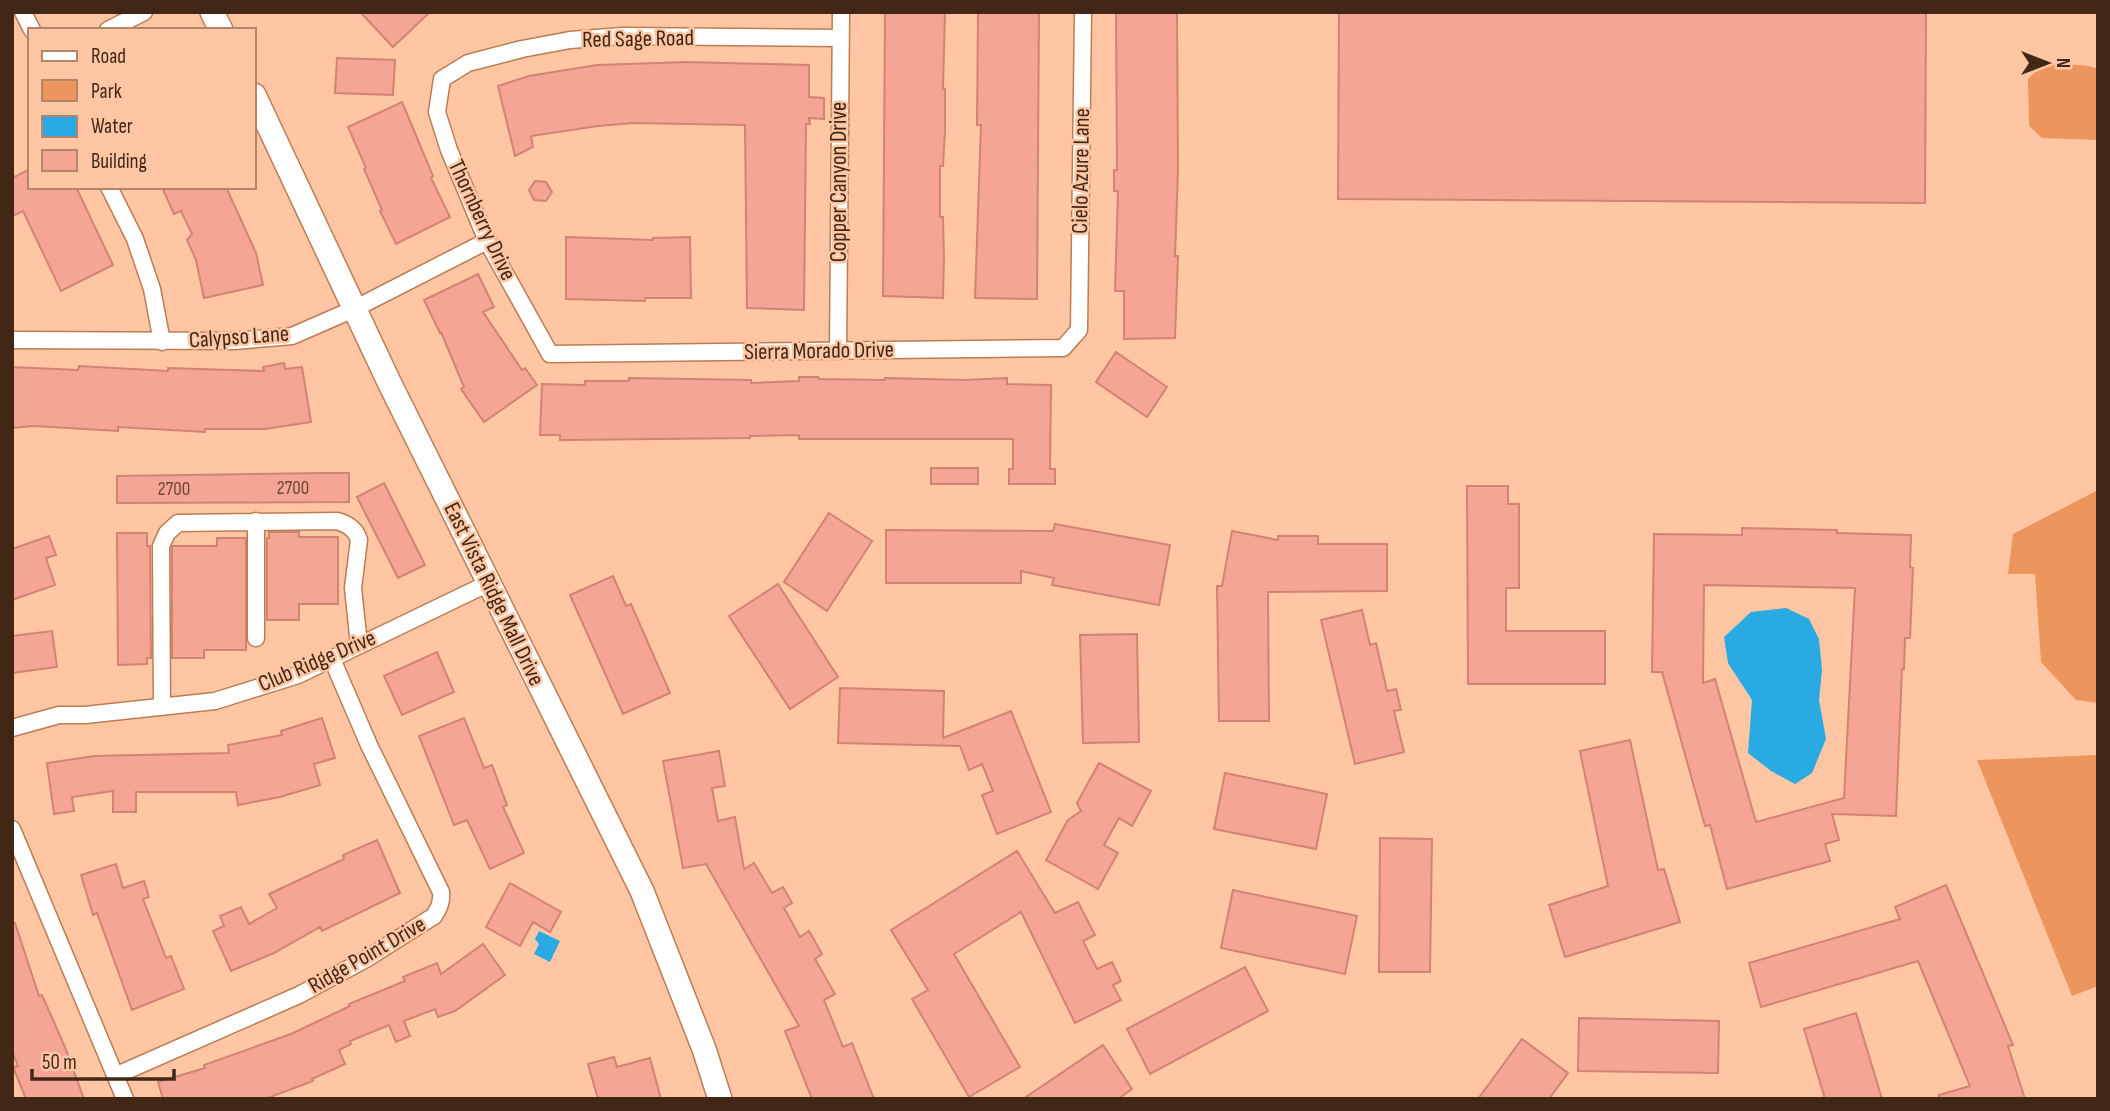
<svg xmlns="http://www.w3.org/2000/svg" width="2110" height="1111" font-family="'Sofia Sans Condensed',sans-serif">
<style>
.green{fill:#ec955c}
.water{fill:#2aaae2}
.building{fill:#f5a594;stroke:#d18473;stroke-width:2;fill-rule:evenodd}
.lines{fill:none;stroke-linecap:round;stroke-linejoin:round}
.minor-casing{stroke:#bd7c52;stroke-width:19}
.secondary-casing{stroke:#bd7c52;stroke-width:26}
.minor{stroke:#fff;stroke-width:16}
.secondary{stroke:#fff;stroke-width:23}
.labels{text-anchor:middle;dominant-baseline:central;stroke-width:5;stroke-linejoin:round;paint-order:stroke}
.number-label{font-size:19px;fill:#6f4636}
.street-label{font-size:23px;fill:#422716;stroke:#ffc6a4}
</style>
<rect width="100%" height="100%" fill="#ffc6a4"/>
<!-- green -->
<path class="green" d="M 2045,62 L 2089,66 L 2098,69 L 2097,140 L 2042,138 L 2029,126 L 2028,79 Z
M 2098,490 L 2098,703 L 2076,700 L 2041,662 L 2035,574 L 2008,574 L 2013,534 Z
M 2098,755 L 2098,986 L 2072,996 L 1977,760 Z"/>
<!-- water -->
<path class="water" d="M 1786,608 L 1809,619 L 1819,639 L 1822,670 L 1819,700 L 1826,739 L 1812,773 L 1795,784 L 1771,771 L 1748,753 L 1752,700 L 1728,663 L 1724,637 L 1751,612 Z
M 539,931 L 560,941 L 550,962 L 534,954 L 539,944 L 535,939 Z"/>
<!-- building -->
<path class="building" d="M 360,12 L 430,12 L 393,47 Z
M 885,12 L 945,12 L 943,89 L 945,89 L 945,131 L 943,166 L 940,166 L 940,217 L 943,217 L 944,258 L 943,298 L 883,296 Z
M 978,12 L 1039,12 L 1037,299 L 975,298 L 981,125 L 977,125 Z
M 1116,12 L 1177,12 L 1178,171 L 1175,256 L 1178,256 L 1175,338 L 1124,339 L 1124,291 L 1115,291 L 1118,191 L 1114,191 L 1114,170 L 1117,170 Z
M 1339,12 L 1926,12 L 1925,203 L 1338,199 Z
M 337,58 L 395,60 L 393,95 L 335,93 Z
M 687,62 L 809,65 L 809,97 L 824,98 L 824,119 L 809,118 L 810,124 L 806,124 L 804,310 L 747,308 L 745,125 L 634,123 L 598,126 L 531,136 L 533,147 L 515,156 L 498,86 L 529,76 L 597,65 Z
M 402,102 L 433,176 L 431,178 L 450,217 L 396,244 L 380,211 L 382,210 L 364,169 L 366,168 L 348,127 Z
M 30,169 L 30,187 L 76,187 L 113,265 L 61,291 L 23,211 L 12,216 L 12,178 Z
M 535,181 L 546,182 L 552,192 L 546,201 L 534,200 L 529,190 Z
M 162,187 L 226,187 L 256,253 L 263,285 L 204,298 L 196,260 L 187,240 L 192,234 L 181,211 L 174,214 Z
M 566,237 L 653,240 L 653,238 L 690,237 L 691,298 L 645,298 L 645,301 L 566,299 Z
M 478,274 L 494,307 L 483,312 L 522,370 L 525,368 L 537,385 L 484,422 L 461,389 L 464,387 L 441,332 L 440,333 L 424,300 Z
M 1116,352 L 1167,387 L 1147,417 L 1096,382 Z
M 284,363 L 285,369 L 302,367 L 311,422 L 265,429 L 205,429 L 205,432 L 118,427 L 118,431 L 34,426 L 12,428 L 12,367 L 78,370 L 79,366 L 168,371 L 168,368 L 264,371 L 263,367 Z
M 799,377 L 818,377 L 819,379 L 885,380 L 885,378 L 964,380 L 1007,378 L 1007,384 L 1051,385 L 1050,469 L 1055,469 L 1055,484 L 1009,484 L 1009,469 L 1013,469 L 1013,439 L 799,439 L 799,435 L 750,436 L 750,438 L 568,440 L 560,440 L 560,435 L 540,435 L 542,384 L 585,385 L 585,381 L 629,381 L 629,378 L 751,380 L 751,383 L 799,381 Z
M 931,468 L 978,468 L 978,484 L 931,484 Z
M 321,473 L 349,473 L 349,502 L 117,503 L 117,476 Z
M 384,483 L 425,565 L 398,578 L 357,497 Z
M 1467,486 L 1508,486 L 1508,504 L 1519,504 L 1519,588 L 1506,588 L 1506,631 L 1605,631 L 1605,684 L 1468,684 Z
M 829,513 L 872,541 L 827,611 L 784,582 Z
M 1055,524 L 1170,545 L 1159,605 L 1052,585 L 1054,578 L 1021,571 L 1021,583 L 886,583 L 886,530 L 1053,531 Z
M 1742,528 L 1837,530 L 1837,533 L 1911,535 L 1910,567 L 1913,568 L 1910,638 L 1905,638 L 1904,669 L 1902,669 L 1896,816 L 1832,814 L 1839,840 L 1825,844 L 1830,861 L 1727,889 L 1710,825 L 1705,826 L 1662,672 L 1652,672 L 1654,534 L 1742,535 ZM 1704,585 L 1855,588 L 1844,798 L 1756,822 L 1715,679 L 1703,683 Z
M 1232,531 L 1278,540 L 1278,536 L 1318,536 L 1318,544 L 1387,544 L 1387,591 L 1268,592 L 1269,721 L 1219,721 L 1217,586 L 1222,586 Z
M 269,532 L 299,532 L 299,537 L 338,537 L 338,604 L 299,604 L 299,620 L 267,620 L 267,538 L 269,538 Z
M 117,533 L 147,533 L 147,546 L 150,546 L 151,658 L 147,658 L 147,664 L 118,665 Z
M 49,536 L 56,555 L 46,558 L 55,585 L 12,600 L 12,549 Z
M 217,538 L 246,538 L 246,650 L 204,650 L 204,658 L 172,658 L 172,546 L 217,546 Z
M 613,576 L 626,606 L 631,604 L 670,693 L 623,714 L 570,595 Z
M 778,584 L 838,677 L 790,709 L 729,616 Z
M 1362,610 L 1370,645 L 1376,643 L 1387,691 L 1396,689 L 1401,710 L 1394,711 L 1404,752 L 1355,764 L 1321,620 Z
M 52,631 L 57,667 L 12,673 L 12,636 Z
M 1137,634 L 1139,742 L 1083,743 L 1080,635 Z
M 437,652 L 454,692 L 402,715 L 384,676 Z
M 840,688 L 944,691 L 943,738 L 1011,711 L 1051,812 L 997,834 L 982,795 L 993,791 L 982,764 L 969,770 L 960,746 L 838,743 Z
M 322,718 L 335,758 L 314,764 L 320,785 L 280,797 L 238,805 L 236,792 L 136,792 L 136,812 L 113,812 L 113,791 L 72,797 L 74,811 L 54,814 L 47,763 L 94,756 L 229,753 L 228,745 L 282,735 L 281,731 Z
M 464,718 L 484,768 L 492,765 L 507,805 L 503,807 L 524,853 L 490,869 L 467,820 L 454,825 L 419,736 Z
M 1630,740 L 1658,870 L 1664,869 L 1680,922 L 1565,957 L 1549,905 L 1608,886 L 1580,751 Z
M 719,751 L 725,786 L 712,788 L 718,821 L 735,817 L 744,869 L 754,863 L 772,893 L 783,887 L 792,903 L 784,908 L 800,937 L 809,931 L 822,954 L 815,959 L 835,994 L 824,1000 L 843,1047 L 852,1043 L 874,1099 L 812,1099 L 785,1031 L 799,1026 L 706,864 L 683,868 L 663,761 Z
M 1099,763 L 1151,791 L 1132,826 L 1119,818 L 1104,845 L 1118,853 L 1098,889 L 1046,860 L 1068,820 L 1081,811 L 1077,803 Z
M 1225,773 L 1327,794 L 1316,849 L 1214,829 Z
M 1380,838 L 1432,839 L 1430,972 L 1379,972 Z
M 377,840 L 400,893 L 322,931 L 320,927 L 274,953 L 231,971 L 213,931 L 224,926 L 220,916 L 241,907 L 249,924 L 277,908 L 269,894 L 344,859 L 343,855 Z
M 1017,851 L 1055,913 L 1078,902 L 1095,935 L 1083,941 L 1097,969 L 1112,962 L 1121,981 L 1113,985 L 1121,1000 L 1075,1023 L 1021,912 L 954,954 L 1020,1067 L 969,1097 L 912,999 L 928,990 L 891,930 Z
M 116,864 L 123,888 L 144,881 L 149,897 L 143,899 L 166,958 L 171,956 L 184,989 L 132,1010 L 97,913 L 93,915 L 81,875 Z
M 510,883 L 561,912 L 550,932 L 533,922 L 520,946 L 486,927 Z
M 1946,885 L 2013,1045 L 2008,1046 L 2025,1099 L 1939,1099 L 1939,1095 L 1970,1086 L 1918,961 L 1761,1007 L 1749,963 L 1900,919 L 1895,907 Z
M 1233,890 L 1357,916 L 1345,974 L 1221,948 Z
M 12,923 L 15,923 L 39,996 L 42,995 L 65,1047 L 84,1099 L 26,1099 L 13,1067 L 18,1066 L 12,1051 Z
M 483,944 L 505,975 L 455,1011 L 438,1017 L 435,1009 L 404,1021 L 410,1036 L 396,1042 L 389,1025 L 350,1041 L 351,1044 L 339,1050 L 345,1064 L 312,1079 L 313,1081 L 265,1099 L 163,1099 L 158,1082 L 205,1068 L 204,1065 L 291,1034 L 350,1006 L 349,1004 L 405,981 L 403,977 L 437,963 L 441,974 Z
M 1245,967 L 1268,1011 L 1150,1074 L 1127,1029 Z
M 1856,1013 L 1882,1099 L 1825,1099 L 1804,1029 Z
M 1579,1018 L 1719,1021 L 1718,1073 L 1578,1071 Z
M 1522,1039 L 1568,1073 L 1549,1099 L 1478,1099 Z
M 1103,1045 L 1132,1089 L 1118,1099 L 1023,1099 Z
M 614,1057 L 617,1067 L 650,1058 L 661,1099 L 598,1099 L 588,1064 Z"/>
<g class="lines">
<!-- minor casing -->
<g class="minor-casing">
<path id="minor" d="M 23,12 L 32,30
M 108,30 L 144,12
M 840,38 L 622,36 L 570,40 L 522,49 L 468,63 L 442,79 L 437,112 L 449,150 L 487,241 L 550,354 L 1063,348 L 1079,330 L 1083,12
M 109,187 L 135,239 L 152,289 L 162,342
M 12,340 L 234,341 L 292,336 L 354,309 L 487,241
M 838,351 L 841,12
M 256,521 L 256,638
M 162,707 L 161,546 L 167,533 L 178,523 L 337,521 C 348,524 356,529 359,540 L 353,588 L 359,645
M 12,728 L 59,715 L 85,715 L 215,701 L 298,675 L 489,583
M 12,829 L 125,1099
M 117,1075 L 299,995 L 366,959 L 434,916 C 439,908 442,902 441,892 L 369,745 L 332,659"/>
</g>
<!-- secondary casing -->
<g class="secondary-casing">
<path id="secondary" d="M 212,12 L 221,30
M 254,95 L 389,382 L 642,891 L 704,1049 L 720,1099"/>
</g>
<!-- minor -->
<use href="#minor" class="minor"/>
<!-- secondary -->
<use href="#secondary" class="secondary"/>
</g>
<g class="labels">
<!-- number labels -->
<g class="number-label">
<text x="293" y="488">2700</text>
<text x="174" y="489">2700</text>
</g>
<!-- street labels -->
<g class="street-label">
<text transform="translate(638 39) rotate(-1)">Red Sage Road</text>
<text transform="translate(1081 171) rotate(-89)">Cielo Azure Lane</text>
<text transform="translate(839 182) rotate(-90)">Copper Canyon Drive</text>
<text transform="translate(482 220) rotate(65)">Thornberry Drive</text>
<text transform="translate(239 337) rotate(-4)">Calypso Lane</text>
<text transform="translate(819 351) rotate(-1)">Sierra Morado Drive</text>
<text transform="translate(494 594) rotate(64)">East Vista Ridge Mall Drive</text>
<text transform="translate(317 661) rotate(-23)">Club Ridge Drive</text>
<text transform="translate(367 955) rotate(-30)">Ridge Point Drive</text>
</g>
</g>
<!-- border -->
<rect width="2110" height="1111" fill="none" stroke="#422716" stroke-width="28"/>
<!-- legend -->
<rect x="28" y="28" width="228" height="161" fill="#ffc6a4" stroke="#b3866b" stroke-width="2"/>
<rect x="42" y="51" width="35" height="10" fill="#ffffff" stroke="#b3866b" stroke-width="2"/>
<text x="91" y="63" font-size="21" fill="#422716">Road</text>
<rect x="42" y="80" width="35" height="21" fill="#ec955c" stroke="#b3866b" stroke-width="2"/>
<text x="91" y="98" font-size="21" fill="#422716">Park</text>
<rect x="42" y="116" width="35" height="21" fill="#2aaae2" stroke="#b3866b" stroke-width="2"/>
<text x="91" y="133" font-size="21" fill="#422716">Water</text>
<rect x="42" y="150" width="35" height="21" fill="#f5a594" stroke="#b3866b" stroke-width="2"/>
<text x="91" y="168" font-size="21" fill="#422716">Building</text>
<!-- north arrow -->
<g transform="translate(2047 63) rotate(90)" stroke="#ffc6a4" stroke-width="5" paint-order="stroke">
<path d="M0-5L12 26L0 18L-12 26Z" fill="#422716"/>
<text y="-10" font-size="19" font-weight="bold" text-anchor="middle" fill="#422716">N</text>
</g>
<!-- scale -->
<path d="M32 1069v10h142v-10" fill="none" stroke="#422716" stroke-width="3.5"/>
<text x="42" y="1069" font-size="21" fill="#422716" stroke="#ffc6a4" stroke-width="5" paint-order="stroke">50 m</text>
</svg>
